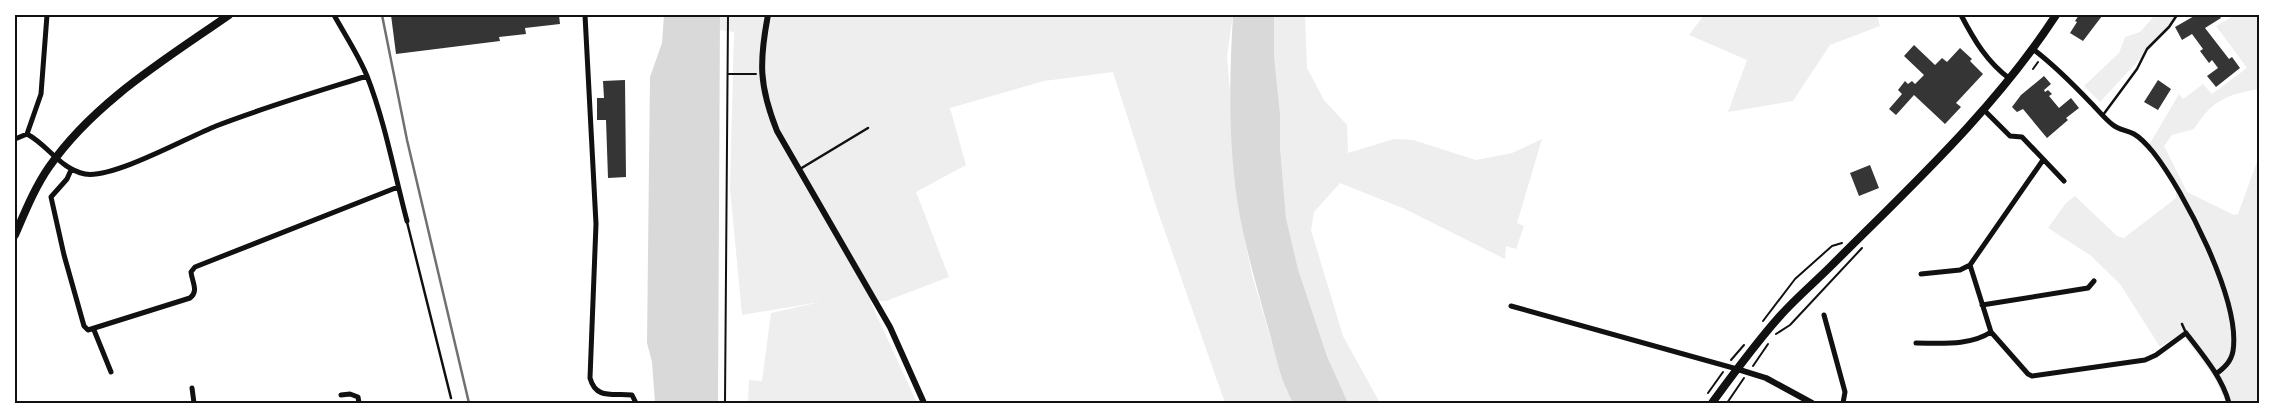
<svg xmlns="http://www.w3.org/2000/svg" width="2274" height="418" font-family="'Fira Sans',sans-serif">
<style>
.green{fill:#eee}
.water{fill:#d9d9d9}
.building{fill:#353535}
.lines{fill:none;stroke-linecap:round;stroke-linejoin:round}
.path{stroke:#111;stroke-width:2}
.service{stroke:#111;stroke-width:2.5}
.minor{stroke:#111;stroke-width:5}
.tertiary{stroke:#111;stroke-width:6}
.secondary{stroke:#111;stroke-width:8}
.rail{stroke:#707070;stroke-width:2.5}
.neatline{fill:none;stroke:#111;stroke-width:2}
</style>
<rect width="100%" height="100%" fill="#fff"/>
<!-- green -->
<path class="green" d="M 720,15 L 769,15 L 769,26 L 772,15 L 1233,15 L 1227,56 L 1240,215 L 1252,275 L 1286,390 L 1293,403 L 1225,403 L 1156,206 L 1113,72 L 1044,81 L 950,108 L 966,165 L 916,192 L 949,277 L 886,301 L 870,301 L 917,403 L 748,403 L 749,380 L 762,381 L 771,313 L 820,302 L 742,315 L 730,188 L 734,32 L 720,30 Z
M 1274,15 L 1305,15 L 1307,68 L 1324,100 L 1347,125 L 1348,153 L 1394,139 L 1413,140 L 1476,160 L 1512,153 L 1542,139 L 1517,223 L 1524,226 L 1516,249 L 1506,246 L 1505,259 L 1405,209 L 1340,183 L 1314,212 L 1311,230 L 1343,336 L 1380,403 L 1348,403 L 1327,356 L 1298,269 L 1286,218 L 1280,147 L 1280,113 L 1274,56 Z
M 1704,15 L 1877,15 L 1880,26 L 1830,45 L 1793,101 L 1728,112 L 1747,60 L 1689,35 Z
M 2155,15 L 2176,15 L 2167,30 L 2100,102 L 2084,86 L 2119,53 L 2125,37 L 2140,32 Z
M 2235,15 L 2259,15 L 2259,89 C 2225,95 2213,100 2194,129 L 2172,135 L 2164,146 L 2187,192 L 2234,215 L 2238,214 L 2259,156 L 2259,403 L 2226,403 L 2214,377 L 2182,333 L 2160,347 L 2120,284 L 2090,255 L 2048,228 L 2066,203 L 2075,196 L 2117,236 L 2124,238 L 2176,198 L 2176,186 L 2155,150 L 2149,145 L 2179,94 L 2183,99 L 2203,84 L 2212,94 L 2247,68 L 2216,26 Z"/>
<!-- water -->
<path class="water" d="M 664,15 L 720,15 L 718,403 L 655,403 L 652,362 L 647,343 L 650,77 L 662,43 Z
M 1233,15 L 1274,15 L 1274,56 L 1280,113 L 1280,147 L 1286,218 L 1298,269 L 1327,356 L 1348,403 L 1293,403 C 1279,378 1275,350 1267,324 C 1257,288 1247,253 1240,217 C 1228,150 1229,82 1233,15 Z"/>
<!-- building -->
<path class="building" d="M 391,15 L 559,15 L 560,24 L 525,28 L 526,34 L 499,37 L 500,41 L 396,54 Z
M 2079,15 L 2102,16 L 2083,41 L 2070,33 L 2077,22 L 2075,21 Z
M 2196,15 L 2219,15 L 2221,18 L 2205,28 L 2229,59 L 2232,57 L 2240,68 L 2216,87 L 2207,76 L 2218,68 L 2212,60 L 2209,63 L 2200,51 L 2203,49 L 2192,34 L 2182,40 L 2175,27 Z
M 1914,45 L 1935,65 L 1942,58 L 1947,62 L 1960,48 L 1972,59 L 1970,61 L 1983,74 L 1956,103 L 1961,107 L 1945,124 L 1914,95 L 1896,115 L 1889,109 L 1902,94 L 1898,90 L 1905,81 L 1908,84 L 1912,81 L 1915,84 L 1924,75 L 1904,56 Z
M 2044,76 L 2051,84 L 2044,90 L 2045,92 L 2048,90 L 2052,94 L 2049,96 L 2059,108 L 2071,98 L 2079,108 L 2066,118 L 2068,120 L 2047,138 L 2023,109 L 2017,112 L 2012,107 L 2021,95 Z
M 625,80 L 626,177 L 608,178 L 606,120 L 597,120 L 597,98 L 604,98 L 603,81 Z
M 2158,80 L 2171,89 L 2158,110 L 2144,102 Z
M 1870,165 L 1879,188 L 1859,196 L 1850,173 Z"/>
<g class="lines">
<!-- path -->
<path class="path" d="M 2033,69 L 2038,62
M 728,74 L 756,74
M 1763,321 L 1795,279 L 1832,246 L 1842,243
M 1776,334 L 1790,325 L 1862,248
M 1731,360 L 1744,345
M 1753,366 L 1768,344
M 1708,393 L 1723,372
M 725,403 L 728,15
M 1727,403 L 1744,378"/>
<!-- service -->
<path class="service" d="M 2103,115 L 2137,69 L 2147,49 L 2169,27 L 2177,15
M 800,169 L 868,128
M 407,222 L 451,398
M 2182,324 L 2186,333"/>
<!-- minor -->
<path class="minor" d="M 334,15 C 345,35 358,54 367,76 C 385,122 394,172 407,221
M 585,15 L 596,224 L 590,378 C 596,400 613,393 632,395 L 636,403
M 1961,15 C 1974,40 1987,62 2010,79
M 2033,49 C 2054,65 2073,84 2091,103 C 2098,110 2105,119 2113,125 C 2119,130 2127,130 2134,134 C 2141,138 2148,146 2153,152 C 2184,191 2241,301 2233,351 C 2231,362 2224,368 2216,374
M 1984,110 L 2010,136 L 2022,137 L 2064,181
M 27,134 L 41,94 L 47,15
M 15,139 L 27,134 C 48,145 60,169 85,174 C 113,179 186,138 216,126 C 265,107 316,92 367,76
M 2043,160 L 1970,265 L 1991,332 L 2028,374 L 2032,376 L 2145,360 L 2156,355 L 2186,333 C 2202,354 2222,377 2229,403
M 71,170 L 67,179 L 51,197 L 64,255 L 84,326 L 88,330 L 190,298 C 199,291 192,282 191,272 L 195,267 L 398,187
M 1921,274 L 1960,270 L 1970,265
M 1982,305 L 2088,288 L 2094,281
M 1511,306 L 1737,369
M 1824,315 L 1845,392 L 1843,403
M 94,330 L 111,372
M 1916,343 C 1941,343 1970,346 1991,332
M 192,388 L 194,403
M 341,395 L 350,394 L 358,397 L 359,403"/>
<!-- tertiary -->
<path class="tertiary" d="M 768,15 C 759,62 759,86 777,131 L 890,327 L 924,403
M 1737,369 L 1766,378 L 1812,403"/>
<!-- secondary -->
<path class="secondary" d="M 15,235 C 25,212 35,187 49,167 C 94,102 166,59 229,15
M 1712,403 C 1734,373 1755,344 1780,316 C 1796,298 1814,283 1831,266 C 1911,186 1994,110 2056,15"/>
<!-- rail -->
<path class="rail" d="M 382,15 L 407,140 L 469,403"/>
</g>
<!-- border -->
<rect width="2274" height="418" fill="none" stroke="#ffffff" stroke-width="32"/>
<rect x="16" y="16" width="2242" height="386" class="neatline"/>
</svg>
